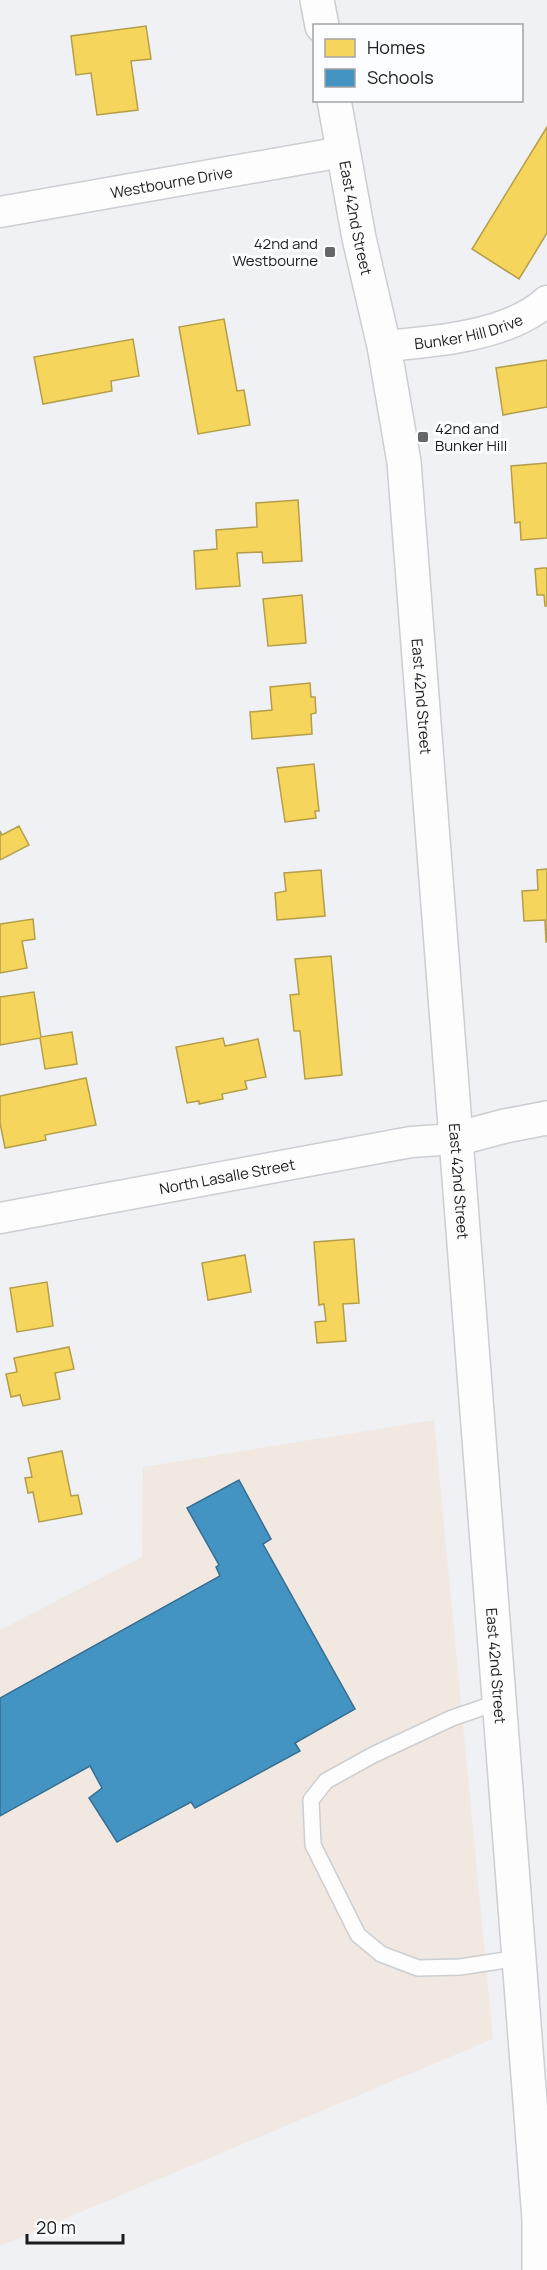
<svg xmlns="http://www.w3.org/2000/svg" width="547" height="2270" font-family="Manrope,sans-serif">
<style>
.education{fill:#f1e9e1}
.homes{fill:#f6d55c;stroke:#b49e49;stroke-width:1.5}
.schools{fill:#4393c3;stroke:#376f92;stroke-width:1.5}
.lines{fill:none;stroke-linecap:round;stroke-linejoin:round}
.lane-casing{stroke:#ccced1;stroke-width:18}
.street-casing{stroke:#ccced1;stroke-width:33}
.secondary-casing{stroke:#ccced1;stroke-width:36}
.lane{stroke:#fdfdfd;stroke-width:15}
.street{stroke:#fdfdfd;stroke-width:30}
.secondary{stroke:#fdfdfd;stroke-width:33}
.poi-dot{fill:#656769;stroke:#fcfdfe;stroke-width:2}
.labels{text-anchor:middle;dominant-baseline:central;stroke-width:6;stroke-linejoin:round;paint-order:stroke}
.street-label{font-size:15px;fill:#1a1c1e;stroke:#fcfdfe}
.poi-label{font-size:15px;fill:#1a1c1e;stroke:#fcfdfe;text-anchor:end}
</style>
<rect width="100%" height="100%" fill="#eff1f4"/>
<!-- education -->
<path class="education" d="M 434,1420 L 493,2039 L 0,2246 L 0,1630 L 142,1557 L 143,1467 Z"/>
<!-- homes -->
<path class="homes" d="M 146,26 L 151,59 L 131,61 L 138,110 L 97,115 L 91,73 L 76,75 L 71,36 Z
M 547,127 L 547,233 L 519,279 L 472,249 Z
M 224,319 L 237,391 L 244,390 L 250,425 L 198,434 L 179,327 Z
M 133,339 L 139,376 L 111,381 L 112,391 L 43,404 L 34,357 Z
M 547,360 L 547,407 L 503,415 L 496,368 Z
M 547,463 L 547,538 L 521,540 L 520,522 L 515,523 L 511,466 Z
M 298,500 L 302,561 L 263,563 L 262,552 L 237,553 L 240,586 L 196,589 L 194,551 L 217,549 L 216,530 L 257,527 L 256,503 Z
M 543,568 L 547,568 L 547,606 L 545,606 L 544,595 L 537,595 L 535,569 Z
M 302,595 L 306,643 L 268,646 L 263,599 Z
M 310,683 L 311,697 L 315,697 L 316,713 L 311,714 L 312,734 L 252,739 L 250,712 L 272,710 L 270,687 Z
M 314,764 L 319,811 L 315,811 L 316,818 L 285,822 L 277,768 Z
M 19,826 L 29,845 L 0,860 L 0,831 L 2,835 Z
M 547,869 L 547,942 L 546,942 L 545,920 L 524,921 L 522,891 L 538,890 L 537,870 Z
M 321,870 L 325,916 L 277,920 L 275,893 L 286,891 L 284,873 Z
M 33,919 L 35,939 L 22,941 L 27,968 L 0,973 L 0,924 Z
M 331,956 L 342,1075 L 305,1079 L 300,1031 L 294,1031 L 290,995 L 299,994 L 295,959 Z
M 34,992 L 41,1037 L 72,1032 L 77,1064 L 45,1069 L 40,1038 L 0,1045 L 0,997 Z
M 223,1038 L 225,1046 L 258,1039 L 266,1077 L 245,1081 L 247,1089 L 222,1094 L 223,1099 L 199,1104 L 199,1101 L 187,1103 L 176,1047 Z
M 86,1078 L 96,1125 L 45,1135 L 46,1140 L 5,1148 L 0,1123 L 0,1096 Z
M 354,1239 L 359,1303 L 343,1304 L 346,1341 L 317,1343 L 315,1322 L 326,1321 L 324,1304 L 319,1305 L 314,1242 Z
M 245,1255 L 251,1292 L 208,1300 L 202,1263 Z
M 47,1282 L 53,1326 L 17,1332 L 10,1288 Z
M 69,1347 L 74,1369 L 55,1373 L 60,1399 L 23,1406 L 20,1395 L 11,1397 L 6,1374 L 17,1372 L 14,1358 Z
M 62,1451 L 71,1496 L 78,1495 L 82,1514 L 39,1522 L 33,1492 L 28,1493 L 25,1478 L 32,1477 L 28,1458 Z"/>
<!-- schools -->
<path class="schools" d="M 239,1480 L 271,1539 L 263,1544 L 355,1709 L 295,1743 L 300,1751 L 195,1808 L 191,1802 L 117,1842 L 89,1798 L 102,1788 L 90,1766 L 0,1816 L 0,1698 L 220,1576 L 216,1567 L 219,1565 L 187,1508 Z"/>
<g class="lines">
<!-- lane casing -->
<g class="lane-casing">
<path id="lane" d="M 499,1702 L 452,1718 L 373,1755 L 326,1781 L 311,1800 L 313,1845 L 358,1935 L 381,1954 L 418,1968 L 460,1967 L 519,1958"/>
</g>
<!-- street casing -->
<g class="street-casing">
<g id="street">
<path id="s1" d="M 0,212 L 342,152"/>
<path id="s2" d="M 384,346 C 433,342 509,336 547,301"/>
<path id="s3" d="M 0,1218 L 411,1142 L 456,1139"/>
</g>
</g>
<!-- secondary casing -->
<g class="secondary-casing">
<g id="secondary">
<path d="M 317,0 L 322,26"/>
<path id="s4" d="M 334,100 L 359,238 L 384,346 L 404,462 L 539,2219 L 539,2270"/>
<path d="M 456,1139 L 505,1126 L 547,1118"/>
</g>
</g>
<!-- lane -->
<use href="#lane" class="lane"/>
<!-- street -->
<use href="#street" class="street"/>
<!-- secondary -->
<use href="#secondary" class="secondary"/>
</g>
<!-- markers -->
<g class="poi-dot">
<rect x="324" y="246" width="12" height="12" rx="3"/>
<rect x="417" y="431" width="12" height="12" rx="3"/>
</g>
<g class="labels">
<!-- street labels -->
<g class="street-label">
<text stroke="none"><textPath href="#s1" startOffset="174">Westbourne Drive</textPath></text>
<text stroke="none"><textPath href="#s4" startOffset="120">East 42nd Street</textPath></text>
<text stroke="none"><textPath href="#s2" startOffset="86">Bunker Hill Drive</textPath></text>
<text stroke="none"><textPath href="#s4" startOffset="604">East 42nd Street</textPath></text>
<text stroke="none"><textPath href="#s3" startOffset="231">North Lasalle Street</textPath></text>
<text stroke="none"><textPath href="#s4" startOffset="1090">East 42nd Street</textPath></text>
<text stroke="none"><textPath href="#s4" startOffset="1576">East 42nd Street</textPath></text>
</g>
<!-- poi labels -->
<g class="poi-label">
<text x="318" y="243">42nd and<tspan x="318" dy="17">Westbourne</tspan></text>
<text x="435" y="428" text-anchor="start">42nd and<tspan x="435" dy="17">Bunker Hill</tspan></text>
</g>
</g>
<!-- legend -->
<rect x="313" y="24" width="210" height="78" fill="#fcfdfe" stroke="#a2a3a4" stroke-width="1.5"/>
<rect x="325" y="39" width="30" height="18" fill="#f6d55c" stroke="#a2a3a4" stroke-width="1.5"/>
<text x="367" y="54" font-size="18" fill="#1a1c1e">Homes</text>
<rect x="325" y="69" width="30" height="18" fill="#4393c3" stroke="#a2a3a4" stroke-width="1.5"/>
<text x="367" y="84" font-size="18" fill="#1a1c1e">Schools</text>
<!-- scale -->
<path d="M27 2234v9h96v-9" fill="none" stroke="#1a1c1e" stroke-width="3"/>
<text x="36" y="2234" font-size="18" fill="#1a1c1e" stroke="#fcfdfe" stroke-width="4.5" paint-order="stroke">20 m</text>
</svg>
